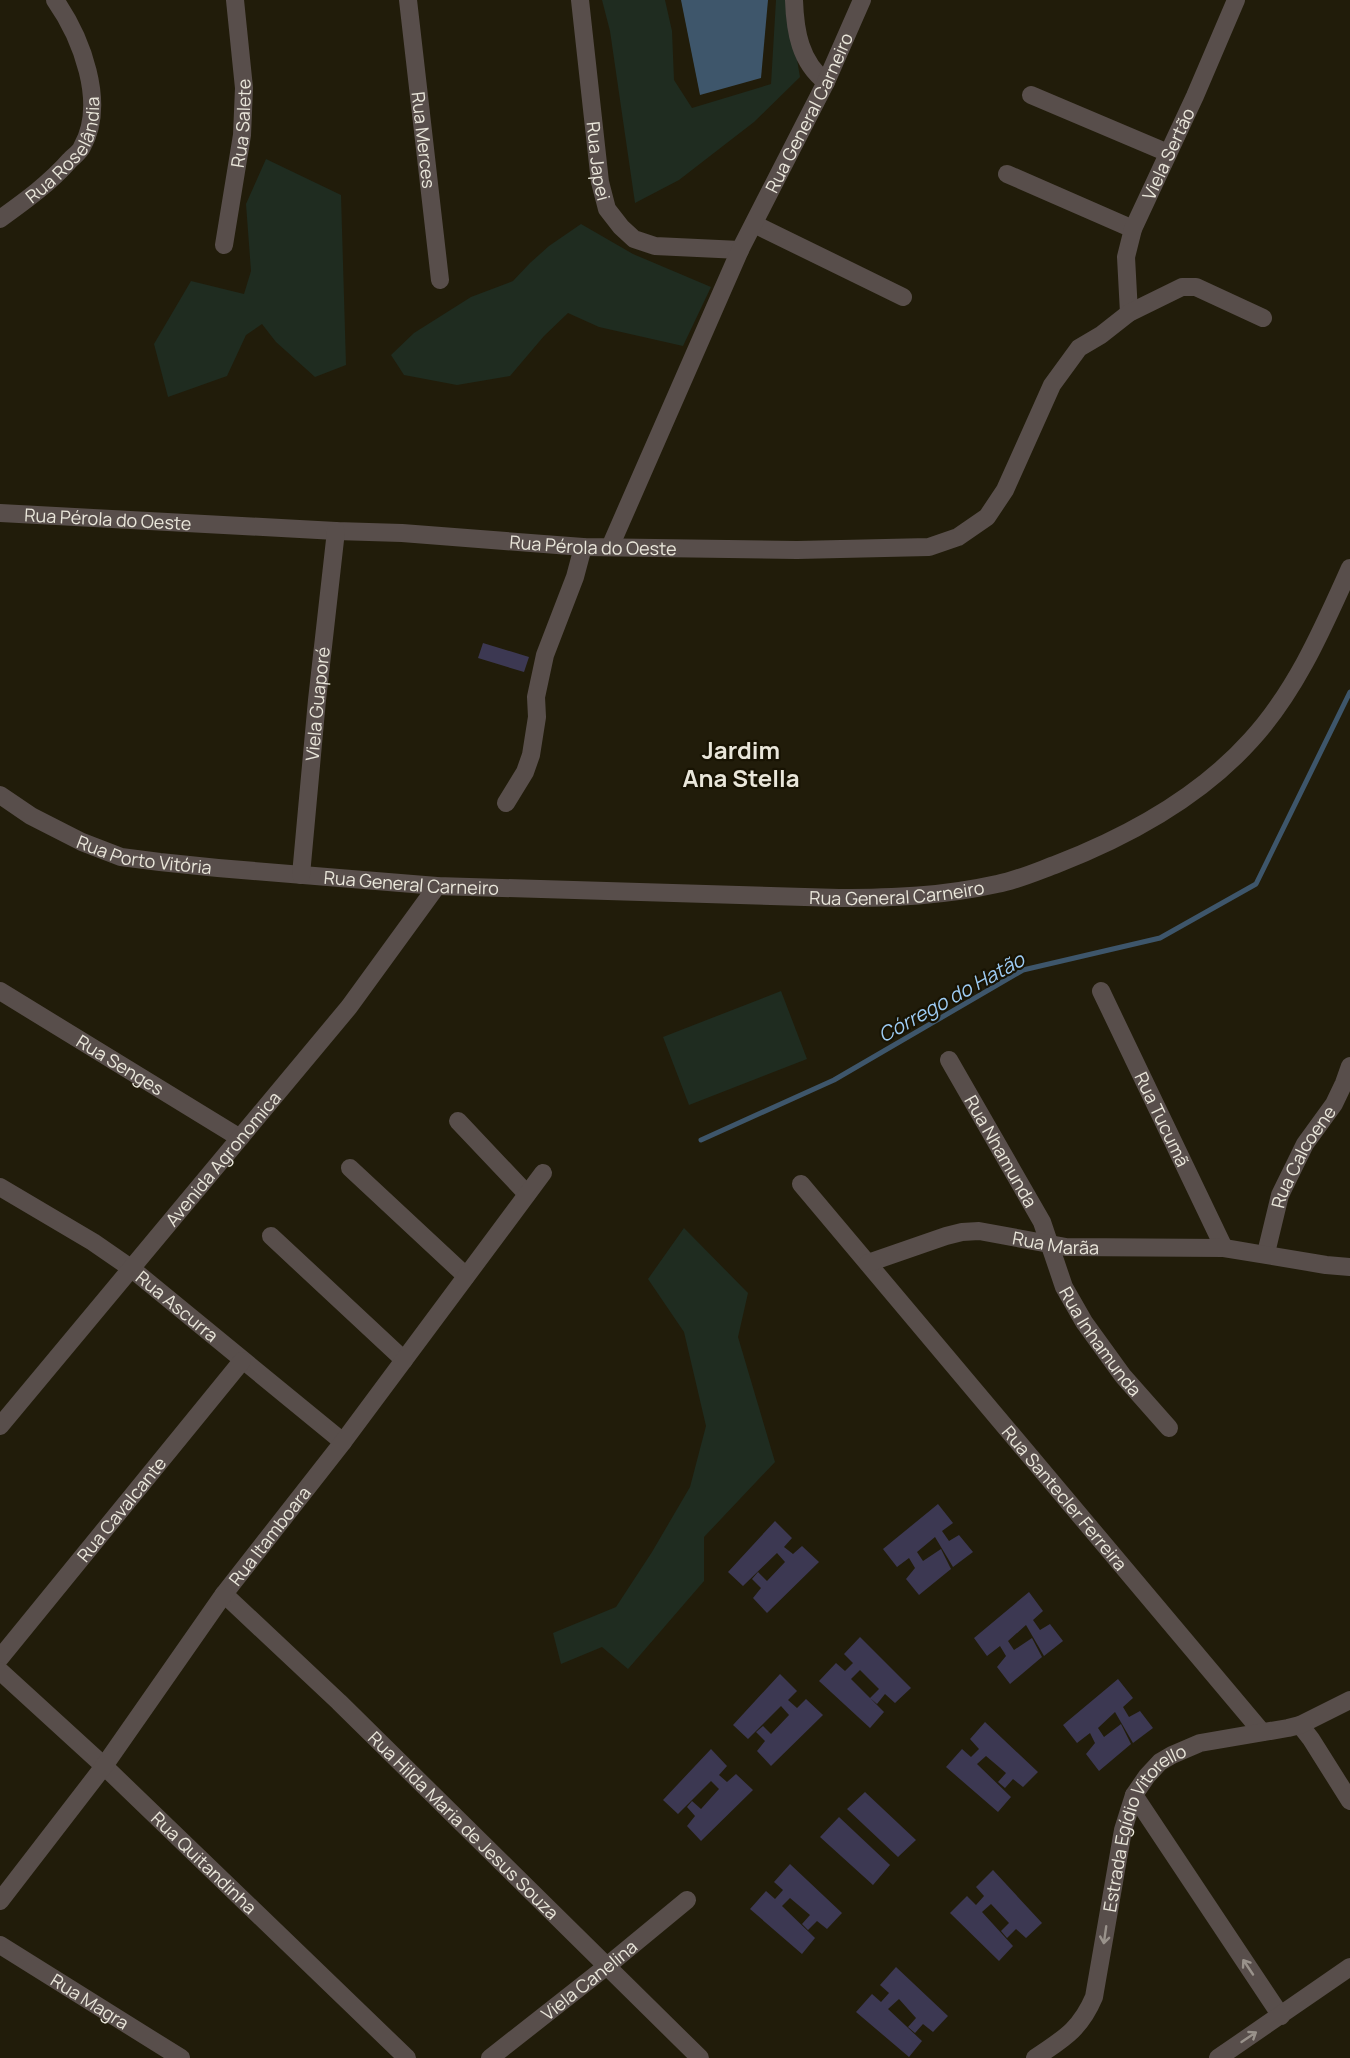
<svg xmlns="http://www.w3.org/2000/svg" width="1350" height="2058" font-family="Manrope,sans-serif">
<style>
.green{fill:#1f2c20}
.water{fill:#3e566b}
.lines{fill:none;stroke-linecap:round;stroke-linejoin:round}
.stream{stroke:#3e566b;stroke-width:5}
.building{fill:#3c3852}
.minor{stroke:#584e4b;stroke-width:18}
.oneway{stroke:#99928b}
.labels{text-anchor:middle;dominant-baseline:central;stroke-width:4.5;stroke-linejoin:round;paint-order:stroke}
.street-label{font-size:18px;fill:#e9e6da;stroke:#181303}
.water-label{font-size:20px;font-style:italic;fill:#9eccf4;stroke:#181303}
.district-label{font-size:24px;font-weight:bold;fill:#e9e6da;stroke:#181303}
</style>
<rect width="100%" height="100%" fill="#211c0a"/>
<!-- green -->
<path class="green" d="M 602,0 L 665,0 L 672,31 L 674,80 L 692,108 L 771,84 L 776,0 L 787,0 L 800,77 L 754,122 L 679,180 L 635,203 L 610,31 Z
M 266,159 L 341,195 L 346,365 L 315,377 L 276,342 L 262,324 L 246,335 L 227,376 L 168,397 L 154,344 L 191,281 L 244,294 L 251,271 L 246,204 Z
M 581,224 L 633,254 L 711,287 L 683,346 L 599,327 L 568,313 L 544,336 L 510,376 L 457,385 L 404,375 L 391,355 L 414,333 L 471,297 L 513,281 L 530,263 L 549,246 Z
M 781,991 L 807,1059 L 689,1105 L 663,1037 Z
M 684,1228 L 748,1293 L 738,1337 L 775,1462 L 704,1537 L 704,1581 L 628,1669 L 602,1647 L 561,1664 L 553,1633 L 616,1607 L 652,1552 L 690,1487 L 706,1426 L 684,1332 L 648,1279 Z"/>
<!-- water -->
<path class="water" d="M 681,0 L 768,0 L 761,78 L 700,95 Z"/>
<g class="lines">
<!-- stream -->
<path class="stream" d="M 701,1140 L 834,1080 L 1023,970 L 1160,938 L 1256,884 L 1350,692"/>
</g>
<!-- building -->
<path class="building" d="M 483,643 L 529,657 L 524,672 L 478,658 Z
M 938,1504 L 953,1523 L 942,1531 L 949,1541 L 959,1535 L 973,1552 L 953,1567 L 935,1537 L 917,1552 L 923,1561 L 941,1549 L 951,1569 L 919,1595 L 906,1579 L 915,1568 L 909,1558 L 897,1567 L 883,1549 Z
M 775,1521 L 792,1538 L 784,1547 L 793,1554 L 802,1546 L 819,1562 L 767,1613 L 753,1598 L 761,1588 L 752,1579 L 758,1572 L 767,1581 L 785,1562 L 777,1553 L 743,1586 L 728,1572 Z
M 1029,1592 L 1043,1611 L 1033,1620 L 1040,1630 L 1050,1624 L 1063,1641 L 1044,1656 L 1026,1625 L 1008,1641 L 1014,1650 L 1032,1638 L 1042,1657 L 1010,1684 L 997,1667 L 1006,1656 L 1000,1646 L 987,1656 L 974,1638 Z
M 860,1637 L 911,1688 L 895,1703 L 885,1694 L 877,1704 L 870,1698 L 879,1689 L 860,1670 L 851,1679 L 884,1712 L 870,1728 L 819,1681 L 836,1663 L 845,1671 L 853,1663 L 844,1654 Z
M 780,1674 L 797,1691 L 788,1700 L 797,1708 L 806,1699 L 823,1715 L 771,1766 L 757,1751 L 765,1741 L 756,1732 L 763,1726 L 771,1734 L 789,1715 L 781,1706 L 748,1739 L 733,1725 Z
M 1118,1679 L 1133,1698 L 1123,1707 L 1129,1717 L 1140,1711 L 1153,1728 L 1133,1743 L 1115,1712 L 1098,1728 L 1104,1737 L 1121,1724 L 1131,1744 L 1099,1771 L 1086,1754 L 1095,1743 L 1090,1733 L 1077,1743 L 1063,1725 Z
M 985,1722 L 1038,1772 L 1023,1787 L 1013,1779 L 1005,1788 L 998,1782 L 1006,1773 L 986,1756 L 977,1764 L 1011,1797 L 998,1812 L 946,1767 L 962,1749 L 971,1757 L 979,1749 L 970,1739 Z
M 711,1749 L 727,1766 L 719,1775 L 727,1782 L 736,1774 L 753,1790 L 701,1841 L 687,1826 L 695,1816 L 687,1807 L 692,1801 L 701,1809 L 719,1789 L 711,1781 L 678,1814 L 663,1800 Z
M 865,1792 L 916,1840 L 898,1857 L 847,1809 Z
M 839,1817 L 890,1865 L 873,1885 L 820,1837 Z
M 790,1864 L 842,1913 L 827,1929 L 817,1921 L 808,1930 L 802,1924 L 810,1915 L 790,1898 L 782,1906 L 815,1938 L 802,1954 L 750,1909 L 766,1891 L 775,1899 L 783,1890 L 774,1882 Z
M 993,1870 L 1042,1923 L 1026,1938 L 1016,1929 L 1007,1938 L 1001,1931 L 1009,1923 L 991,1904 L 982,1912 L 1013,1946 L 999,1961 L 950,1913 L 967,1896 L 976,1905 L 984,1896 L 976,1887 Z
M 896,1967 L 948,2016 L 933,2032 L 923,2024 L 915,2033 L 908,2027 L 916,2018 L 899,1999 L 888,2009 L 922,2041 L 909,2057 L 856,2012 L 872,1994 L 881,2002 L 889,1993 L 880,1985 Z"/>
<g class="lines">
<!-- minor -->
<g class="minor">
<path id="s1" d="M 408,0 L 440,280"/>
<path id="s2" d="M 580,0 L 600,182 L 607,209 L 621,227 L 634,239 L 655,246 L 740,250"/>
<path d="M 794,0 C 795,31 800,62 826,82"/>
<path d="M 1031,95 L 1168,153"/>
<path d="M 1007,174 L 1133,229"/>
<path id="s3" d="M 0,219 C 25,201 50,183 70,160 C 74,156 80,152 82,147 C 107,103 81,37 55,0"/>
<path d="M 754,224 L 903,297"/>
<path id="s4" d="M 224,245 L 242,135 L 244,88 L 235,0"/>
<path id="s5" d="M 1129,313 L 1126,257 L 1133,229 L 1195,96 L 1236,0"/>
<path id="s6" d="M 0,513 L 336,531 L 402,533 L 583,547 L 797,550 L 929,547 L 958,537 L 987,517 L 1005,490 L 1052,385 L 1079,348 L 1101,335 L 1129,313 L 1182,287 L 1196,287 L 1263,318"/>
<path id="s7" d="M 610,547 L 740,250 L 826,82 L 862,0"/>
<path id="s8" d="M 0,795 L 31,816 L 82,842 L 121,857 L 160,862 L 218,868 L 437,886 L 839,898 C 894,898 943,896 997,884 C 1018,880 1038,871 1057,864 C 1129,836 1199,798 1251,740 C 1296,691 1323,628 1350,568"/>
<path d="M 506,803 L 525,772 L 531,755 L 537,717 L 536,697 L 545,655 L 575,577 L 583,547"/>
<path id="s9" d="M 301,875 L 317,700 L 336,531"/>
<path id="s10" d="M 0,991 L 240,1138"/>
<path id="s11" d="M 1101,991 L 1224,1248"/>
<path id="s12" d="M 949,1060 L 1042,1222 L 1064,1287 L 1084,1322 L 1123,1376 L 1169,1428"/>
<path d="M 458,1121 L 527,1194"/>
<path d="M 350,1168 L 466,1276"/>
<path id="s13" d="M 801,1184 L 1262,1732"/>
<path id="s14" d="M 0,1187 L 93,1242 L 132,1269 L 343,1442"/>
<path d="M 271,1236 L 404,1360"/>
<path id="s15" d="M 1266,1253 L 1280,1195 L 1305,1144 L 1334,1104 L 1344,1083 L 1350,1066"/>
<path id="s16" d="M 868,1263 L 946,1236 L 962,1232 L 979,1231 L 1066,1247 L 1224,1248 L 1326,1265 L 1350,1267"/>
<path id="s17" d="M 0,1426 L 349,1007 L 437,886"/>
<path id="s18" d="M 224,1594 L 339,1702 L 700,2058"/>
<path id="s19" d="M 0,1658 L 242,1361"/>
<path id="s20" d="M 0,1671 L 104,1766 L 407,2058"/>
<path d="M 1300,1725 L 1311,1739 L 1350,1801"/>
<path d="M 1134,1795 L 1281,2016"/>
<path id="s21" d="M 0,1901 L 104,1766 L 224,1594 L 343,1442 L 543,1173"/>
<path id="s22" d="M 0,1945 L 181,2058"/>
<path id="s23" d="M 490,2058 L 607,1966 L 687,1900"/>
<path id="s24" d="M 1035,2058 C 1063,2039 1080,2030 1094,1997 L 1123,1830 L 1134,1795 L 1147,1776 L 1160,1762 L 1172,1755 L 1200,1743 L 1288,1728 L 1300,1725 L 1350,1700"/>
<path d="M 1218,2058 L 1350,1967"/>
</g>
</g>
<!-- one-way arrows -->
<defs><path id="oneway-shaft" d="M-6 0H5M1.5-3L5.5 0L1.5 3" fill="none" stroke-width="1.6" stroke-linecap="round" stroke-linejoin="round" transform="scale(1.5)"/></defs>
<g class="oneway">
<use href="#oneway-shaft" transform="translate(1105 1935) rotate(98)"/>
<use href="#oneway-shaft" transform="translate(1248 1967) rotate(-124)"/>
<use href="#oneway-shaft" transform="translate(1249 2037) rotate(-34)"/>
</g>
<g class="labels">
<!-- street labels -->
<g class="street-label">
<text stroke="none"><textPath href="#s7" startOffset="478">Rua General Carneiro</textPath></text>
<text stroke="none"><textPath href="#s4" startOffset="123">Rua Salete</textPath></text>
<text stroke="none"><textPath href="#s1" startOffset="141">Rua Merces</textPath></text>
<text stroke="none"><textPath href="#s3" startOffset="98">Rua Roselândia</textPath></text>
<text stroke="none"><textPath href="#s5" startOffset="168">Viela Sertão</textPath></text>
<text stroke="none"><textPath href="#s2" startOffset="162">Rua Japei</textPath></text>
<text stroke="none"><textPath href="#s6" startOffset="108">Rua Pérola do Oeste</textPath></text>
<text stroke="none"><textPath href="#s6" startOffset="594">Rua Pérola do Oeste</textPath></text>
<text stroke="none"><textPath href="#s9" startOffset="172">Viela Guaporé</textPath></text>
<text stroke="none"><textPath href="#s8" startOffset="159">Rua Porto Vitória</textPath></text>
<text stroke="none"><textPath href="#s8" startOffset="428">Rua General Carneiro</textPath></text>
<text stroke="none"><textPath href="#s8" startOffset="914">Rua General Carneiro</textPath></text>
<text stroke="none"><textPath href="#s10" startOffset="141">Rua Senges</textPath></text>
<text stroke="none"><textPath href="#s11" startOffset="142">Rua Tucumã</textPath></text>
<text stroke="none"><textPath href="#s12" startOffset="105">Rua Nhamunda</textPath></text>
<text stroke="none"><textPath href="#s17" startOffset="348">Avenida Agronomica</textPath></text>
<text stroke="none"><textPath href="#s15" startOffset="104">Rua Calcoene</textPath></text>
<text stroke="none"><textPath href="#s16" startOffset="194">Rua Marãa</textPath></text>
<text stroke="none"><textPath href="#s14" startOffset="214">Rua Ascurra</textPath></text>
<text stroke="none"><textPath href="#s12" startOffset="321">Rua Inhamunda</textPath></text>
<text stroke="none"><textPath href="#s13" startOffset="410">Rua Santecler Ferreira</textPath></text>
<text stroke="none"><textPath href="#s19" startOffset="192">Rua Cavalcante</textPath></text>
<text stroke="none"><textPath href="#s21" startOffset="454">Rua Itamboara</textPath></text>
<text stroke="none"><textPath href="#s18" startOffset="333">Rua Hilda Maria de Jesus Souza</textPath></text>
<text stroke="none"><textPath href="#s24" startOffset="268">Estrada Egídio Vitorello</textPath></text>
<text stroke="none"><textPath href="#s20" startOffset="280">Rua Quitandinha</textPath></text>
<text stroke="none"><textPath href="#s23" startOffset="126">Viela Canelina</textPath></text>
<text stroke="none"><textPath href="#s22" startOffset="106">Rua Magra</textPath></text>
</g>
<!-- water labels -->
<g class="water-label">
<text transform="translate(951 997) rotate(-29)">Córrego do Hatão</text>
</g>
<!-- district labels -->
<g class="district-label">
<text x="741" y="749">Jardim<tspan x="741" dy="28">Ana Stella</tspan></text>
</g>
</g>
</svg>
